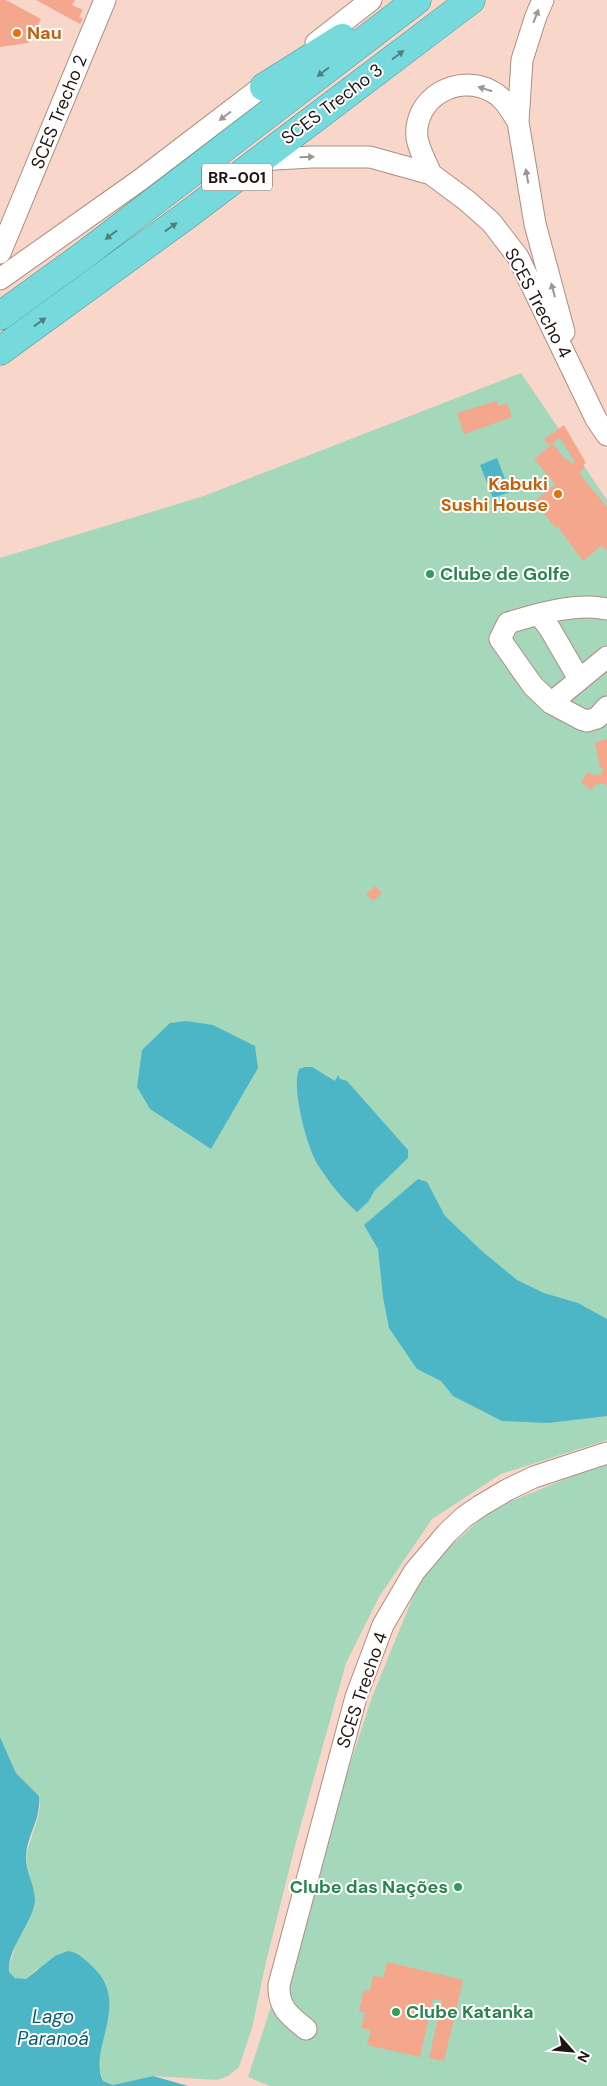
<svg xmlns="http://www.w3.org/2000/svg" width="607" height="2086" font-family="'DM Sans',sans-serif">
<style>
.green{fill:#a5d7bb}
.water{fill:#4db6c6}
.building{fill:#f4a78c;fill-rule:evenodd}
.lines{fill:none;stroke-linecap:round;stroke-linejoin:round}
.minor-casing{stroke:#ae8e82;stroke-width:23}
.highway-casing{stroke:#589596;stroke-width:29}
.minor{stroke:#fff;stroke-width:21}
.highway{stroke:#76dadd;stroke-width:28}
.oneway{fill:#9b9694}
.oneway2{fill:#508181}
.food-dot{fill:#e8710a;stroke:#fff;stroke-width:2}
.leisure-dot{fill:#2e9e5b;stroke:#fff;stroke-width:2}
.labels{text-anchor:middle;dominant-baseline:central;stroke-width:4;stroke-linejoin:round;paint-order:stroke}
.shield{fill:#fff;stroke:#645b58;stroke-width:1}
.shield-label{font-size:16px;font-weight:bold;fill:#211511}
.food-label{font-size:18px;font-weight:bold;fill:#c56008;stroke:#fff;text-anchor:start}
.street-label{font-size:18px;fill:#211511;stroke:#fff}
.leisure-label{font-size:18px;font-weight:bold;fill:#27864d;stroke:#fff;text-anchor:start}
.water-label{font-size:19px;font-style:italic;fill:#04626d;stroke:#fff}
</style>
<rect width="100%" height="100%" fill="#f9d6ca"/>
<!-- green -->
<path class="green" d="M 521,373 L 607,500 L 607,1440 L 501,1474 L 432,1519 L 379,1597 L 346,1663 L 296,1842 L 266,1962 L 252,2028 L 239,2067 L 228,2076 L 217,2080 L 153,2076 L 113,2085 L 103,2081 L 99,2068 L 38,1968 L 26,1979 C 18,1979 10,1978 8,1969 L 33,1892 L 27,1865 L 26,1854 L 37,1821 L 40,1807 L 39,1796 L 16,1773 L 0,1737 L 0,558 L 204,496 Z
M 607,1462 L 607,2086 L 270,2086 L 248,2077 L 372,1697 L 424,1570 L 492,1509 Z"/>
<!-- water -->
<path class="water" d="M 497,458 L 510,492 L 493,498 L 480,465 Z
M 186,1021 L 213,1025 L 255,1046 L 258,1068 L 211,1149 L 150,1109 L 137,1087 L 142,1050 L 170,1023 Z
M 305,1067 L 312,1067 L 335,1081 L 338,1075 L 340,1079 L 347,1081 L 408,1150 L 408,1158 L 375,1190 L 368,1202 L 357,1212 C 342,1199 329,1182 318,1165 C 307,1148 291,1088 299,1069 Z
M 418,1179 L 427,1182 L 445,1216 L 483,1252 L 517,1280 L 544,1293 L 578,1303 L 607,1319 L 607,1416 L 548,1423 L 502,1421 L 453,1396 L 441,1381 L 417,1369 L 389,1328 L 383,1297 L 378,1249 L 364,1225 Z
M 0,1737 L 16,1773 L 39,1796 C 41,1820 28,1833 26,1855 C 25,1871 35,1885 35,1900 C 33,1923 7,1948 9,1972 L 15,1978 L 26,1979 L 55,1956 L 68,1951 C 80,1953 85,1960 93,1967 C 132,2004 87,2049 103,2081 L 113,2085 L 153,2076 L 188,2086 L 0,2086 Z"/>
<!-- building -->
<path class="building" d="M 0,0 L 6,0 L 41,19 L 28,43 L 0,47 Z
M 36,0 L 75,0 L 72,5 L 83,10 L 79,17 L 83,19 L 80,24 Z
M 497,401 L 498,406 L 507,403 L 512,417 L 464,434 L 457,413 Z
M 564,425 L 586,463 L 583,465 L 585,468 L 579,473 L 607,507 L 607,551 L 602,545 L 583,561 L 557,526 L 556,528 L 534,502 L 555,484 L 534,459 L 550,446 L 544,439 ZM 560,438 L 575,462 L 572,464 L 568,459 L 566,460 L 552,443 Z
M 607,739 L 607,786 L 604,783 L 595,785 L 591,790 L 581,782 L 588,772 L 593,775 L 601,774 L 603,769 L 600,767 L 595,742 Z
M 376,886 L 382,893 L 373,901 L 366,894 Z
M 387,1962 L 463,1980 L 444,2061 L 429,2058 L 442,2001 L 433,1999 L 420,2057 L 367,2045 L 371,2030 L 361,2028 L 365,2012 L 359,2011 L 364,1990 L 370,1991 L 373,1975 L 383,1978 Z"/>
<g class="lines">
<!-- minor casing -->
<g class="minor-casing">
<path id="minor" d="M 543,0 L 536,16 L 522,60 L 518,122 L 535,224 L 564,332
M 316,43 L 371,0
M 258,160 L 311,157 L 370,157 L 431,174 L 466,200 L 491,222 L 518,257 L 596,419 L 607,435
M 431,174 C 426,162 419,150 417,138 C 413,98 457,73 491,91 C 504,97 511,111 518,122
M 0,253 L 105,0
M 0,279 L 140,180 L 275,77
M 607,609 C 578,602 537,614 508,623 L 500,639 L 533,686 L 551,703 L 581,719 L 587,721 L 597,718 L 607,707
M 539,614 L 550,629 L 579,679
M 551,703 L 607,657
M 306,2029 C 290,2016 278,2008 279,1985 L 356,1697 L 383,1625 L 414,1572 L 447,1533 L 464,1517 L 480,1506 L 507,1490 L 534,1477 L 607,1453"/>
</g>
<!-- highway casing -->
<g class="highway-casing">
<path id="highway" d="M 264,87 L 342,38
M 0,316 L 84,255 L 417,0
M 0,351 L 187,215 L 471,0"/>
</g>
<!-- minor -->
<use href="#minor" class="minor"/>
<!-- highway -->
<use href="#highway" class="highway"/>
</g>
<!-- one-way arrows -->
<defs><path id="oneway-solid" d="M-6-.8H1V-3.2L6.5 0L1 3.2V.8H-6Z" transform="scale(1.25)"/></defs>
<g class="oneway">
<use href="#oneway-solid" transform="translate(536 16) rotate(-69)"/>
<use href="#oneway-solid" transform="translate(485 89) rotate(-162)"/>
<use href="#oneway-solid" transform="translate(225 116) rotate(143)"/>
<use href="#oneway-solid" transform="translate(307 157) rotate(-2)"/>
<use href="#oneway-solid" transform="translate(527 176) rotate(-100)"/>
<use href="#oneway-solid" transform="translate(553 290) rotate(-105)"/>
</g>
<g class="oneway2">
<use href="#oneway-solid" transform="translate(398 55) rotate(-37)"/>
<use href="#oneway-solid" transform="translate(323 72) rotate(143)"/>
<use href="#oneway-solid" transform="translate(171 227) rotate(-36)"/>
<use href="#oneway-solid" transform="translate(111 235) rotate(143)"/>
<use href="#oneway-solid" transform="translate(40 322) rotate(-36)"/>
</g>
<!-- markers -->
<g class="food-dot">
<circle cx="17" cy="33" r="5"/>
<circle cx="558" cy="494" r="5"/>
</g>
<g class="leisure-dot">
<circle cx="430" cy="574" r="5"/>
<circle cx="458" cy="1887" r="5"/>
<circle cx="396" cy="2012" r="5"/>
</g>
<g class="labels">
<!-- shield labels -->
<rect class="shield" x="202" y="163.5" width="70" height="27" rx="4"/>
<g class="shield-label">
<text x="237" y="177">BR-001</text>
</g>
<!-- food labels -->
<g class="food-label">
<text x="27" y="33">Nau</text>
<text x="548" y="484" text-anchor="end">Kabuki<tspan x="548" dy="21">Sushi House</tspan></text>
</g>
<!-- street labels -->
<g class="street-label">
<text transform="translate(332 104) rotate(-37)">SCES Trecho 3</text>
<text transform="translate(59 112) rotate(-68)">SCES Trecho 2</text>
<text transform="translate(538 303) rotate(62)">SCES Trecho 4</text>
<text transform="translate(362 1690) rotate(-71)">SCES Trecho 4</text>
</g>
<!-- leisure labels -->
<g class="leisure-label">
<text x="440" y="574">Clube de Golfe</text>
<text x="448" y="1887" text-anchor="end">Clube das Nações</text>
<text x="406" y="2012">Clube Katanka</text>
</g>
<!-- water labels -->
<g class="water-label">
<text x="53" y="2016">Lago<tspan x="53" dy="22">Paranoá</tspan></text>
</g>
</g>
<!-- north arrow -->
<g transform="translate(572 2051) rotate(117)" stroke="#ffffff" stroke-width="4" paint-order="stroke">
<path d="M0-4L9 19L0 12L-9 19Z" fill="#211511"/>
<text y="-8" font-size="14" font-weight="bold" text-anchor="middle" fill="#211511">N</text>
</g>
</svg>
